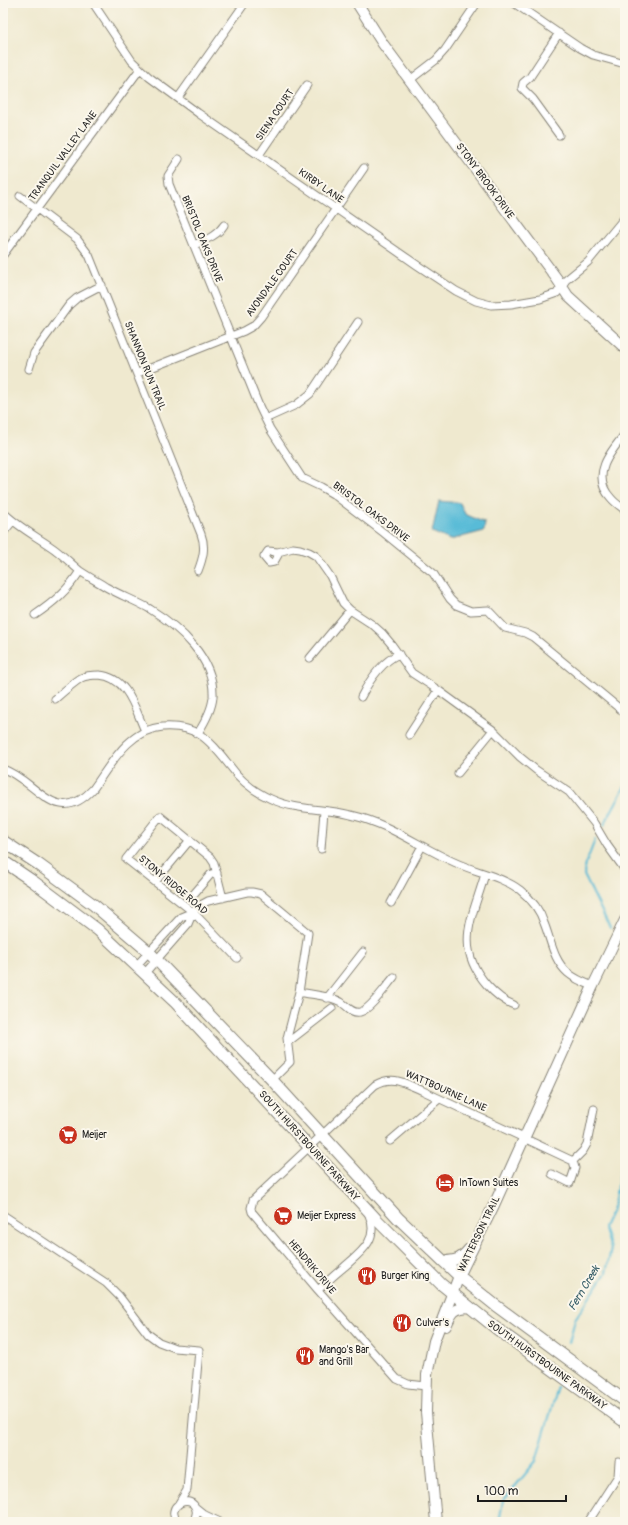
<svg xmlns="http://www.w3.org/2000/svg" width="628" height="1525" font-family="Pangolin,sans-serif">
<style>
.water{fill:#59bbd7;stroke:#3a6c7a}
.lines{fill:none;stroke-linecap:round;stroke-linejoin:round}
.stream{stroke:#59bbd7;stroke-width:2}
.street-casing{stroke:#868276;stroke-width:9}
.secondary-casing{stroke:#868276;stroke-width:12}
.primary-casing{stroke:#868276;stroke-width:13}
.street{stroke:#fff;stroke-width:7}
.secondary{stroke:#fff;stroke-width:10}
.primary{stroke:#fff;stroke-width:11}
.labels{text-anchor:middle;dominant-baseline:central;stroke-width:4;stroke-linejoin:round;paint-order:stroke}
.street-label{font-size:10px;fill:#1c1c1c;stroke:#fbf7ec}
.poi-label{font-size:10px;fill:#1c1c1c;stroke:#fbf7ec;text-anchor:start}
.water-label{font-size:11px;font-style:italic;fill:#345c67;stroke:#fbf7ec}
</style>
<rect width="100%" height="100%" fill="#fbf7ec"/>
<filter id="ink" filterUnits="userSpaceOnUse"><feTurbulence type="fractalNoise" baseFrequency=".025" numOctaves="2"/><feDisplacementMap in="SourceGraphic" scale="8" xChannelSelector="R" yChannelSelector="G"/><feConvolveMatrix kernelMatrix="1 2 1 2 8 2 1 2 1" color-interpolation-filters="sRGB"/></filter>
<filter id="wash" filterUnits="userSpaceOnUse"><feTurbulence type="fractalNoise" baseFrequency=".012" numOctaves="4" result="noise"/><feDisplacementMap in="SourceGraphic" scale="16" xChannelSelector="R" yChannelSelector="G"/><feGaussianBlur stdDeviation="0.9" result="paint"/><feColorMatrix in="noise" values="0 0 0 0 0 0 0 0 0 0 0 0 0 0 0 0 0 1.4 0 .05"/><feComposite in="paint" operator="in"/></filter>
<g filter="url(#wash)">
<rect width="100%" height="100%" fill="#efe9cf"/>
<!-- water -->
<path class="water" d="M 439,501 L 460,503 L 465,514 L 485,523 L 484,531 L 450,540 L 432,532 Z"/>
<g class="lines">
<!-- stream -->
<path class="stream" d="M 604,825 L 625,786
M 595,840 L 586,863 L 584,875 L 610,928
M 622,947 L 625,950
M 569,1343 L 575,1319 L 606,1273 L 611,1249 L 604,1227 L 613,1208 L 625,1149
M 499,1522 L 503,1501 L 536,1461 L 558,1387"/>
</g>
</g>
<g filter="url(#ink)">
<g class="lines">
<!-- street casing -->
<g class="street-casing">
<path id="street" d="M 93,3 L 132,61 L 149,77 L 198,113 L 417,265 L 456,291 L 476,301 L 491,305 L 511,304 L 540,299 L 557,293 L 566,280 L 588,262 L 625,217
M 514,3 L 580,48 L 593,55 L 625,64
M 559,33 L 530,77 L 523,83 L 522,88 L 533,99 L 559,135
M 410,80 L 436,60 L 445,50 L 477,3
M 178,98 L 245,3
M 259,155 L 307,85
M 179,159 L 168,176 L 169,184 L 259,406 L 270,429 L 302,478 L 321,487 L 333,494 L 384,533 L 433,573 L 450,599 L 456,605 L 471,611 L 488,610 L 505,628 L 525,633 L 533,637 L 625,713
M 20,196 L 77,239 L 89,255 L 201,534 C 206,547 203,558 198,571
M 194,245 C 205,240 217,236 224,225
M 3,255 L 140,69
M 29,369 L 34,353 L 69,305 L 77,298 L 102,285
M 138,373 L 244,331 L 253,326 L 261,317 L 364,168
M 265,419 L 296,405 L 310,394 L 358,322
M 625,434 C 610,452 590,476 611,498 C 615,503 620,506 625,510
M 3,512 C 17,526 34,535 50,546 C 61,553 70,563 80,571 C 89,577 98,582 106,587 C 120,595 136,601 150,609 C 179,627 215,658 213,697 C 212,710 205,722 198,733
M 3,533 L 12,522
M 278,552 L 278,555 L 274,562 L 269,563 L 264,557 L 268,551 L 278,552 L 293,548 L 300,549 L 309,552 L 316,556 L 330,576 L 343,603 L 350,610 L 373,625 L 382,633 L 392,645 L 412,673 L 438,690 L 493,730 L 520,757 L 536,770 L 569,792 L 594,823 L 607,845 L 625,870
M 35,615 C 54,602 67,591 80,571
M 310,658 L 350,610
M 361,697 C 369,681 381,662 399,654
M 55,699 C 63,692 72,684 81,678 C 87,675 93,675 99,675 C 128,677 135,709 145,731
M 409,735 L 438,690
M 3,769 C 36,780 56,829 93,789 C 111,764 129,729 163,727 C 199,725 210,741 230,766 C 240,780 255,792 271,799 C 297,811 324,808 351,815 C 390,824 418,846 454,862 C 475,872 501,876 520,890 C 530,898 540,910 544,923 C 551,940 553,960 568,973 C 575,979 585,983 593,986
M 458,773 L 493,730
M 321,849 L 324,811
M 485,874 C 473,917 453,946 487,985 C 495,994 503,1001 514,1005
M 155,882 L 190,840
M 192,896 L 211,874 L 217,873
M 223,898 L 214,863 L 210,857 L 160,816 L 126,859 L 193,912 L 237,958
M 391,903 L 422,846
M 137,965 L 181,917 L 193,912
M 145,973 L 188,924 L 193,912 L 197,907 L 208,901 L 247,892 L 252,892 L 261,894 L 308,933 L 299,992 L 287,1038 L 290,1062 L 272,1080
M 299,992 C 312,995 329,995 341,1002 C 347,1006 352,1014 360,1012 C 370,1010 387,985 394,977
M 327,998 L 363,952
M 288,1042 L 332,1008
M 390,1141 L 439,1099
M 552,1174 L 570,1183 L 575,1168 L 573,1161 L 583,1151 L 587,1144 L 594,1109
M 3,1215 L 106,1283 L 119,1296 L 148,1334 L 159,1342 L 175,1348 L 199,1350 L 187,1490 L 179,1503
M 318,1290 C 326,1283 334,1275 343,1268 C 360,1253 380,1240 369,1215
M 426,1386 L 408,1384 L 397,1379 L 318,1290 L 252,1212 L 251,1208 L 253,1200 L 375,1085 C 393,1075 404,1083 421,1090 L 573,1161
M 195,1507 L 205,1515 L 220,1522
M 178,1522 C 163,1506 192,1492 196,1510 C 197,1515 195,1519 192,1522
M 588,1522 L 618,1476 L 619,1462"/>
</g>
<!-- secondary casing -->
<g class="secondary-casing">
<path id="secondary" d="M 357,3 L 383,44 L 557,279 L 568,296 L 625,348
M 443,1261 C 456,1261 461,1259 469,1249
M 446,1326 C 452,1312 454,1308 469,1307
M 436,1522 L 426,1412 L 427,1375 L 434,1341 L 459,1276 L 494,1205 L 593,986 L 625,920"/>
</g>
<!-- primary casing -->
<g class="primary-casing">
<path id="primary" d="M 3,841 L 38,864 L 94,905 L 149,952 L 272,1080 L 398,1218 L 459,1276 L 495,1305 L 625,1401
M 3,861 L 34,882 L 98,930 L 176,1003 L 377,1220 L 441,1284 L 497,1329 L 625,1422"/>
</g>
<!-- street -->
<use href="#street" class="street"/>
<!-- secondary -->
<use href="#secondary" class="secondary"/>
<!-- primary -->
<use href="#primary" class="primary"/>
</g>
</g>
<!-- icons -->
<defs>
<g id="supermarket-disc" transform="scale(1)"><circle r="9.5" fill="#c8321e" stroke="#fbf7ec"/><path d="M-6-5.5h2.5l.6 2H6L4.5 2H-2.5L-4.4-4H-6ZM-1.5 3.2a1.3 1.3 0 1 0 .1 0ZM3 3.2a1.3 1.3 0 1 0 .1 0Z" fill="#fff"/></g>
<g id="hotel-disc" transform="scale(1)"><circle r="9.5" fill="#c8321e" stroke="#fbf7ec"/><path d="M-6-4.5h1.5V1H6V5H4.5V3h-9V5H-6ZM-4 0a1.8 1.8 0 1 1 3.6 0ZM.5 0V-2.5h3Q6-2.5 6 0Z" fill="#fff"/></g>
<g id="restaurant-disc" transform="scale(1)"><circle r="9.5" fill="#c8321e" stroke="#fbf7ec"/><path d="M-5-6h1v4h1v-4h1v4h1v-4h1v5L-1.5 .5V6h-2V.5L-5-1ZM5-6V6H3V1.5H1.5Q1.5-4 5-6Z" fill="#fff"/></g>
</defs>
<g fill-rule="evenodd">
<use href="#supermarket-disc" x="68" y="1135"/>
<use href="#hotel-disc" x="445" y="1183"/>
<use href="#supermarket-disc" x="283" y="1216"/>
<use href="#restaurant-disc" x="367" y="1276"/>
<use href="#restaurant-disc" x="402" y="1323"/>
<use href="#restaurant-disc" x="305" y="1356"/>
</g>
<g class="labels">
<!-- street labels -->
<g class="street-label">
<text transform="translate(275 115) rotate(-56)">SIENA COURT</text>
<text transform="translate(63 156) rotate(-54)">TRANQUIL VALLEY LANE</text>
<text transform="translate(485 181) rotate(54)">STONY BROOK DRIVE</text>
<text transform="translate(321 186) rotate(35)">KIRBY LANE</text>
<text transform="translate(202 239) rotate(68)">BRISTOL OAKS DRIVE</text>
<text transform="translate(272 283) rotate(-54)">AVONDALE COURT</text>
<text transform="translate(145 366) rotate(68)">SHANNON RUN TRAIL</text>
<text transform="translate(371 512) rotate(37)">BRISTOL OAKS DRIVE</text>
<text transform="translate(173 885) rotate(40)">STONY RIDGE ROAD</text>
<text transform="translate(446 1091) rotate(24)">WATTBOURNE LANE</text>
<text transform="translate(309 1146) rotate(48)">SOUTH HURSTBOURNE PARKWAY</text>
<text transform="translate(479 1234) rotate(-64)">WATTERSON TRAIL</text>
<text transform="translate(312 1267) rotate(50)">HENDRIK DRIVE</text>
<text transform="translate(547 1365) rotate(36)">SOUTH HURSTBOURNE PARKWAY</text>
</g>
<!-- poi labels -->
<g class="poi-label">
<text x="82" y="1135">Meijer</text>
<text x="459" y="1183">InTown Suites</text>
<text x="297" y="1216">Meijer Express</text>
<text x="381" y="1276">Burger King</text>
<text x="416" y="1323">Culver's</text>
<text x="319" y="1350">Mango's Bar<tspan x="319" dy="12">and Grill</tspan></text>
</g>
<!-- water labels -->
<g class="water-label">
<text transform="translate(584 1288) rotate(-59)">Fern Creek</text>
</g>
</g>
<!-- margin -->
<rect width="628" height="1525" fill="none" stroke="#fbf7ec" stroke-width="16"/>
<!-- scale -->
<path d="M478 1495v6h88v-6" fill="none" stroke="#1c1c1c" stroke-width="2"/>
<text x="484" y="1495" font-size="12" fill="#1c1c1c" stroke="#fbf7ec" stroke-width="3" paint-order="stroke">100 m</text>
</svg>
